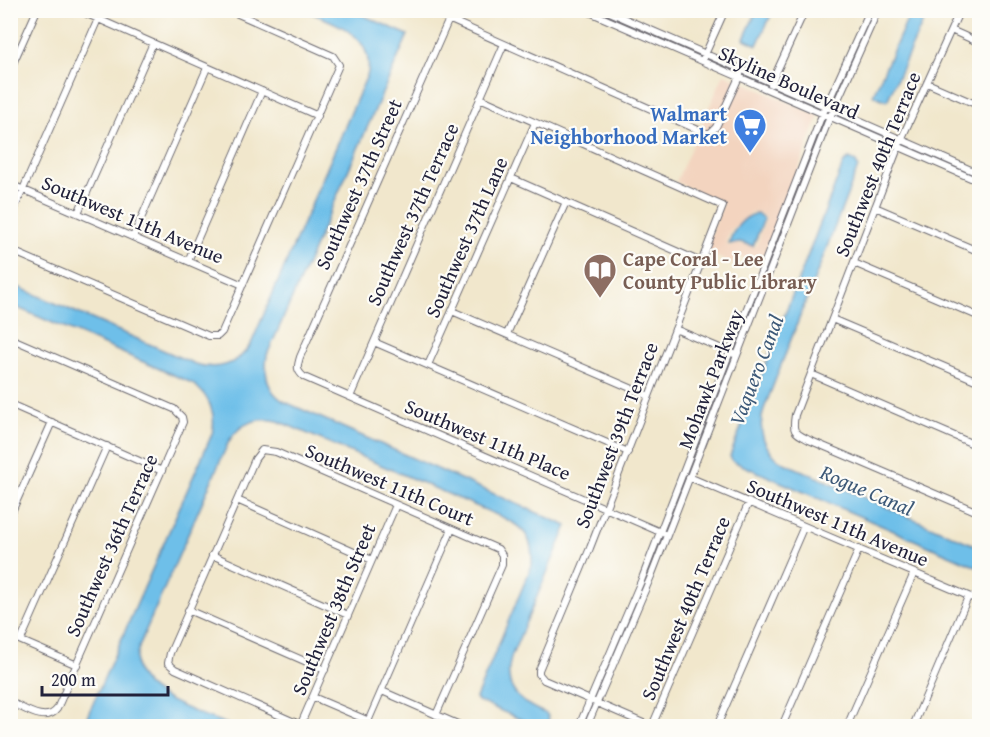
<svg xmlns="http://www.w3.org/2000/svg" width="990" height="737" font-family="'Gentium Book Plus',serif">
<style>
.built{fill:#f3d4bf;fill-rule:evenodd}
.water{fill:#6ebfe9;stroke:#487092;stroke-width:1.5}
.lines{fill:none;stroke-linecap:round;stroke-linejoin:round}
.minor-casing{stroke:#6a676e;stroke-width:8}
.minor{stroke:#fff;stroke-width:6}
.labels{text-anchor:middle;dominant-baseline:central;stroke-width:4.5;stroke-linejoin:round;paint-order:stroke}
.street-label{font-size:20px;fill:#22223b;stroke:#fdfcf7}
.shop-label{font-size:20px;font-weight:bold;fill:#366cbe;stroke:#fdfcf7;text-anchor:end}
.education-label{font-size:20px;font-weight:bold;fill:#785e54;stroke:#fdfcf7;text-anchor:start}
.water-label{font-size:21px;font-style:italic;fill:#3d5978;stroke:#fdfcf7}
</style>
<rect width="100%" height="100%" fill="#fdfcf7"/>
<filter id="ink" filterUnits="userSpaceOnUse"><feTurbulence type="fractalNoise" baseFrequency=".0167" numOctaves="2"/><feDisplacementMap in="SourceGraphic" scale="12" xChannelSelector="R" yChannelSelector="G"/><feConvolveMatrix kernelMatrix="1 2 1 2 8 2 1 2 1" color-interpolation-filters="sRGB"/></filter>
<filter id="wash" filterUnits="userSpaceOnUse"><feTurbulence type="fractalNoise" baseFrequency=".008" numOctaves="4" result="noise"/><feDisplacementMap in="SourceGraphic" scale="24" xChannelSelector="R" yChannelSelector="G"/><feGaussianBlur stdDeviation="1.35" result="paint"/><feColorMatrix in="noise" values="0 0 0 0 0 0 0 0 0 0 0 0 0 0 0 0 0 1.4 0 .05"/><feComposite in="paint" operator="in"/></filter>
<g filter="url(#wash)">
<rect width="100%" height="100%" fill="#f1e7cc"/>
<!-- built -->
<path class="built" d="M 724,74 L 819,116 L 762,263 L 737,256 L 732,264 L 705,251 L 723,203 L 676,182 ZM 752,212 L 758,212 L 766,218 L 757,244 L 755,247 L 740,244 L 728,246 L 726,241 L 732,229 Z"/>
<!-- water -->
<path class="water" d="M 757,10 L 773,11 L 757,45 L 744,39 Z
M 306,11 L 353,11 L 408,35 L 267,355 C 264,374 267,392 285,402 L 567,526 L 512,655 C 501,688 519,703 547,714 L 549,720 L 546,726 L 536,726 L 478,701 L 476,698 L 532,565 C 533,540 527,529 504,518 L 278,421 C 258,416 240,423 229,441 L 143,637 C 139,647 134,659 137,669 C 145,698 205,715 231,726 L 83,726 L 212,434 C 217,414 209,395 192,383 L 11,305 L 11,284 L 195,364 C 218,371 238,365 251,344 L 368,73 C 373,34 335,23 306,11 Z
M 911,11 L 928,11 L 887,101 L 873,95 Z
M 849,159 L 856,162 L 858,167 L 764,409 C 757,430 764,450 782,462 L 979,547 L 979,568 L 732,461 L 730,456 L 844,162 Z
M 757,213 L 764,219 L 753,246 L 740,242 L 729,244 C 732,230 743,217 757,213 Z"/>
</g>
<g filter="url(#ink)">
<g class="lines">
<!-- minor casing -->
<g class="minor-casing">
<path id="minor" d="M 78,10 L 318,116
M 428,10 L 705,133 L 710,133 L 716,127 L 740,75
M 453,10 L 300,357 C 297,367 296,370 304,377 L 667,535
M 585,10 L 980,182
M 605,10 L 980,174
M 960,10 L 901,140 L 795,415 C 792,432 794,432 809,440 L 980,513
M 951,30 L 980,43
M 703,59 L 725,10
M 10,70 L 37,10
M 927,83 L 980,106
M 771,84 L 805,10
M 480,98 L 723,206 L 590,548 L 539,670 L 539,674 L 544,680 L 650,726
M 511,178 L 701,262
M 10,184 L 243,285
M 875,207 L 980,252
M 78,213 L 153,43
M 10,219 L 102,10
M 133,237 L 207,68
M 10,250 L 209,336 L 218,336 L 222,332 L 339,65 L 333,56 L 229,10
M 188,261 L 262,91
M 854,263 L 980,317
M 452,311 L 649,396
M 832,319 L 980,382
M 675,329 L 734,354
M 507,334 L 566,202
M 10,338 L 174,409 L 182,417 L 183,422 L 57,709 C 46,724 24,708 10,702
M 374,342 L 628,452
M 428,365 L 535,123
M 811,374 L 980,447
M 350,397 L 504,44
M 10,404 L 162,471
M 689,477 L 980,601
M 237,500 L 372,560
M 10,516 L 52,422
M 212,555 L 348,615
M 188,610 L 325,670
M 10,636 L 77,665
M 21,640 L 107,446
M 382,691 L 462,726
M 313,697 L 369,721
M 301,725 L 175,669 L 168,663 L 170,653 L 255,459 L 262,450 L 276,452 L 498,549 L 502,555 L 502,565 L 436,715
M 300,726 L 396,505
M 366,726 L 452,529
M 579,726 L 641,581 L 820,120 L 870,10
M 587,726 L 652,574 L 827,124 L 878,10
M 652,726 L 749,502
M 717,726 L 804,526
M 782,726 L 859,549
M 847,726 L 914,573
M 913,726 L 968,597
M 978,726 L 980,723"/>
</g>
<!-- minor -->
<use href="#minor" class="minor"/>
</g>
</g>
<!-- icons -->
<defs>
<g id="supermarket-pin" transform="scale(1.725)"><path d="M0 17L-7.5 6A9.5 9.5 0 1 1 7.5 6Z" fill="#3f7fe0" stroke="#fdfcf7"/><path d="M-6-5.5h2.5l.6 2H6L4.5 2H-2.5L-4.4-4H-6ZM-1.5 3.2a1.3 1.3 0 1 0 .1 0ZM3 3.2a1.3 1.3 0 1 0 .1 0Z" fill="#fff"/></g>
<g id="library-pin" transform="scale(1.725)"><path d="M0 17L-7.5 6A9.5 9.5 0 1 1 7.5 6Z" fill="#8d6e63" stroke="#fdfcf7"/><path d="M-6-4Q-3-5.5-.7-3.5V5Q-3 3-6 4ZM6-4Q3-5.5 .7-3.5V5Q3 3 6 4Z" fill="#fff"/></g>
</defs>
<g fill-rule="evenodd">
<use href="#supermarket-pin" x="750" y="125"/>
<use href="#library-pin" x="600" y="270"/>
</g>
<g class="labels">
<!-- street labels -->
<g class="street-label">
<text transform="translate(789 82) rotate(24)">Skyline Boulevard</text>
<text transform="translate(877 164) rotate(-68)">Southwest 40th Terrace</text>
<text transform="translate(358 184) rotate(-66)">Southwest 37th Street</text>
<text transform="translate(412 214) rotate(-66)">Southwest 37th Terrace</text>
<text transform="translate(133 219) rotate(23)">Southwest 11th Avenue</text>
<text transform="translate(466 237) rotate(-66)">Southwest 37th Lane</text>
<text transform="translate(710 379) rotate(-69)">Mohawk Parkway</text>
<text transform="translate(616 435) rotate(-69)">Southwest 39th Terrace</text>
<text transform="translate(488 439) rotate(23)">Southwest 11th Place</text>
<text transform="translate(390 484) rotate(23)">Southwest 11th Court</text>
<text transform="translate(838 522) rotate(23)">Southwest 11th Avenue</text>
<text transform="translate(111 545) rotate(-66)">Southwest 36th Terrace</text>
<text transform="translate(685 608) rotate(-67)">Southwest 40th Terrace</text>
<text transform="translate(333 609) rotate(-67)">Southwest 38th Street</text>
</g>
<!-- shop labels -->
<g class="shop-label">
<text x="727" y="113">Walmart<tspan x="727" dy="23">Neighborhood Market</tspan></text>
</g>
<!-- education labels -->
<g class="education-label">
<text x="623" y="258">Cape Coral - Lee<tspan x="623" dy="23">County Public Library</tspan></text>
</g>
<!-- water labels -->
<g class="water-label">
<text transform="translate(756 370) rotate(-69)">Vaquero Canal</text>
<text transform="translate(867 490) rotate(23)">Rogue Canal</text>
</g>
</g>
<!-- margin -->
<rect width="990" height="737" fill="none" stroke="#fdfcf7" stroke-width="36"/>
<!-- scale -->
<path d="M42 686v9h126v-9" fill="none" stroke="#22223b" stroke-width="3"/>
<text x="51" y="686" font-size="18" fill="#22223b" stroke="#fdfcf7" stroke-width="4.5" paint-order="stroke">200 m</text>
</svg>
